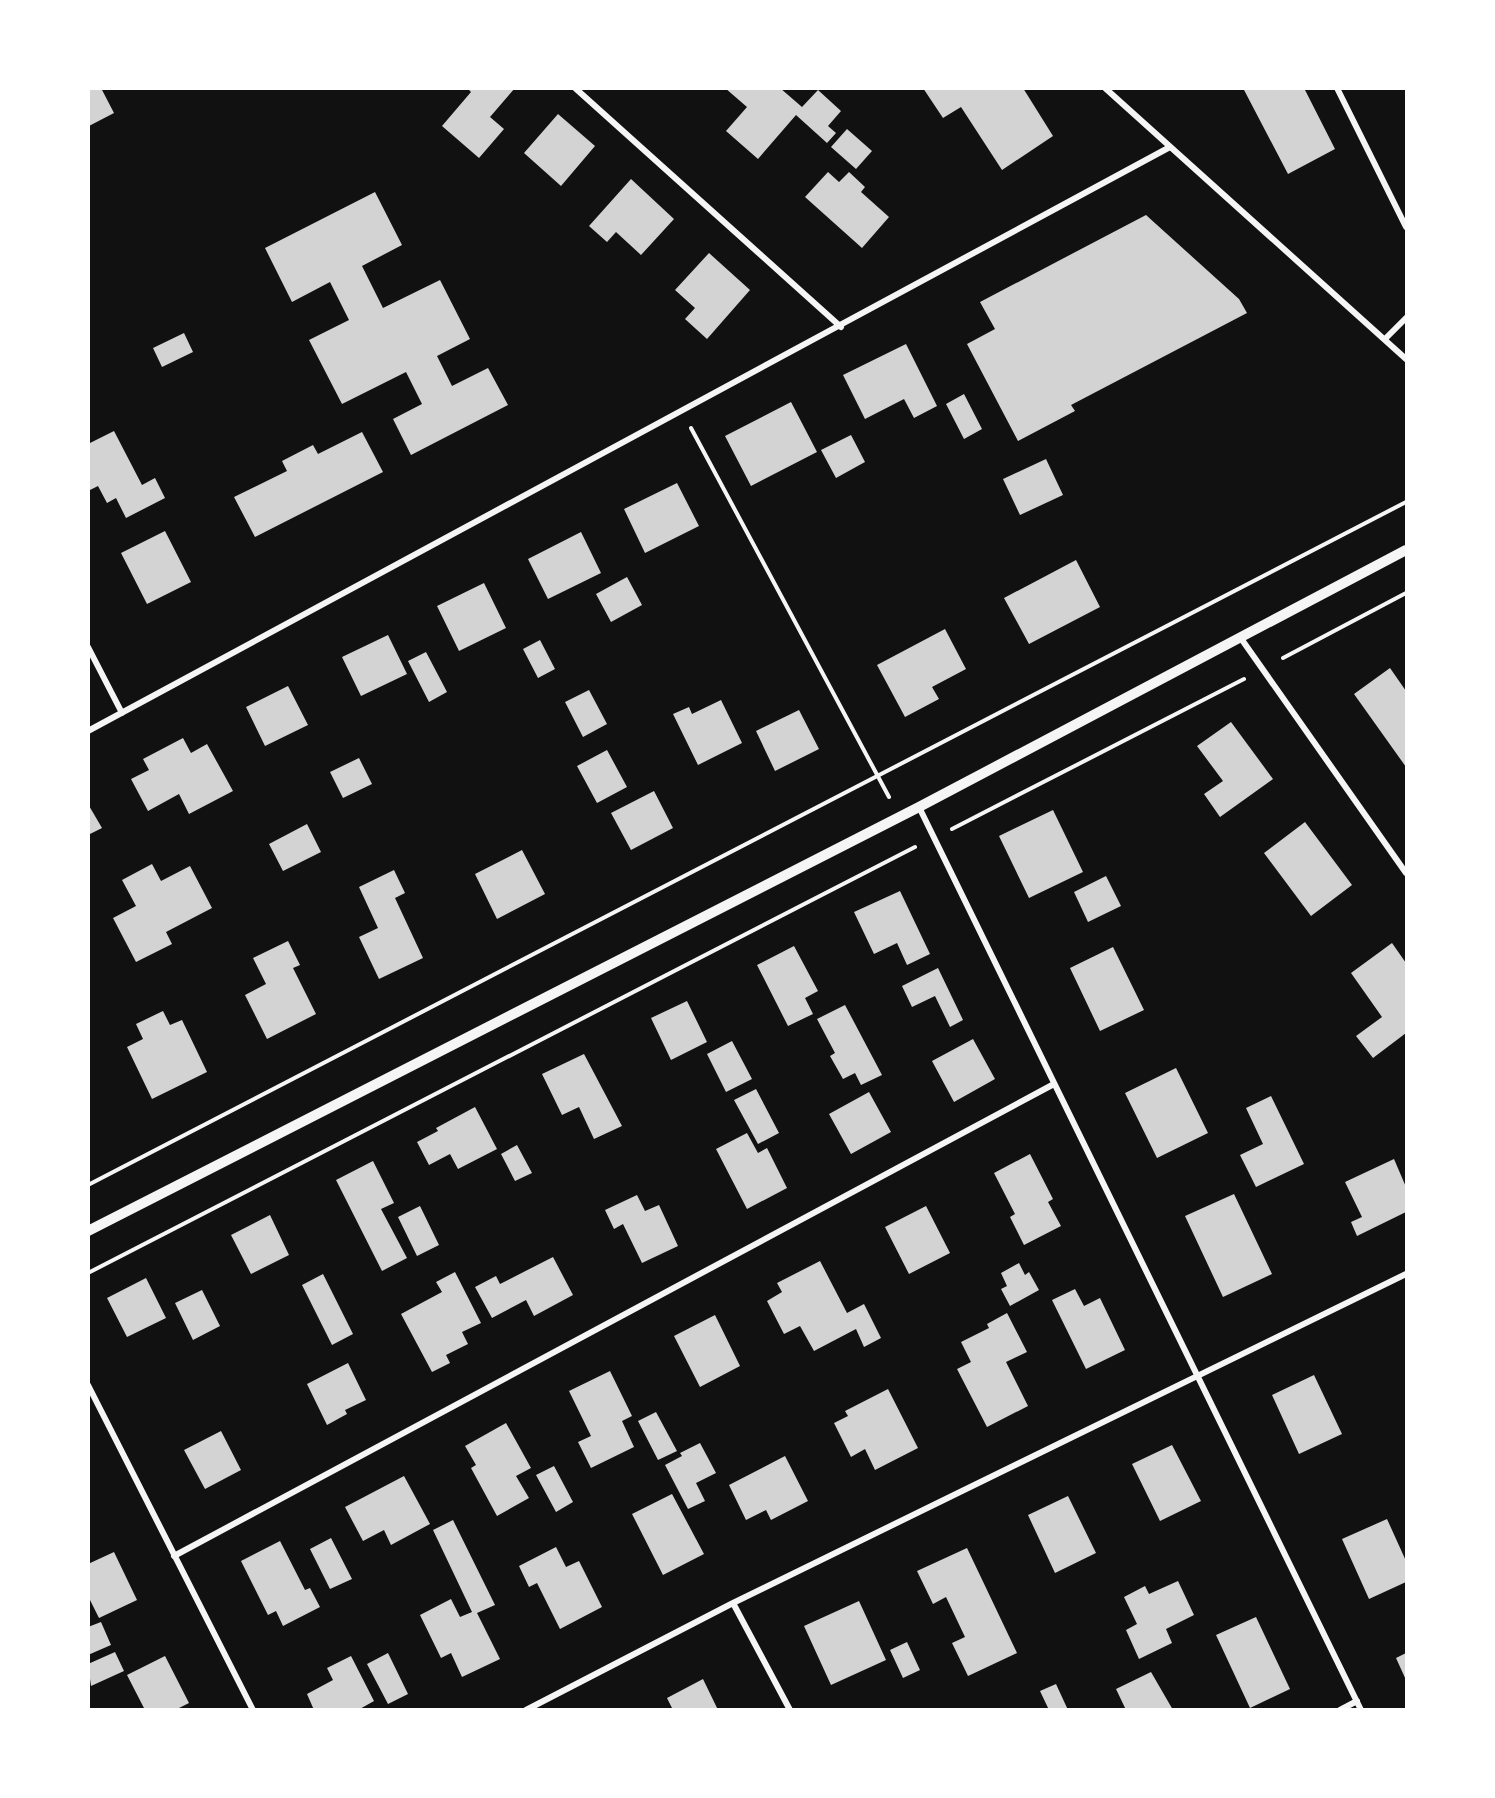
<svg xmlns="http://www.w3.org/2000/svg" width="1495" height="1798" font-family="Helvetica,sans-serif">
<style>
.building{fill:#d3d3d3}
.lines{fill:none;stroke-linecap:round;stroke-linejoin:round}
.path{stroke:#f5f5f5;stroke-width:4}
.minor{stroke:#f5f5f5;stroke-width:6}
.tertiary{stroke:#f5f5f5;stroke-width:10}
</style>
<rect width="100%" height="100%" fill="#111"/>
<!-- building -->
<path class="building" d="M 88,88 L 101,88 L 114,113 L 89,126 Z
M 467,88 L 515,88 L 490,117 L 504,129 L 479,158 L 442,126 L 471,92 Z
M 725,88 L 780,88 L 802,107 L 818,90 L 841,111 L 828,126 L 836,133 L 827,143 L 796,115 L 758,159 L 726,131 L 747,107 Z
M 923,88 L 1023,88 L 1053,136 L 1002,170 L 961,107 L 943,118 Z
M 1243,88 L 1304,88 L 1335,149 L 1288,174 Z
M 558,114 L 595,146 L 561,186 L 524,153 Z
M 847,129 L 872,151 L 856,169 L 831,147 Z
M 828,172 L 839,182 L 849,172 L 865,187 L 861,192 L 889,217 L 862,248 L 805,197 Z
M 631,179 L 674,219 L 641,255 L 616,232 L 607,242 L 589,226 Z
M 375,192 L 402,245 L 362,266 L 383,308 L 440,280 L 470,339 L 437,356 L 452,386 L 488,368 L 508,405 L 411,455 L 393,419 L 422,404 L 406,372 L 342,404 L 309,340 L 349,320 L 330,282 L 292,302 L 265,248 Z
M 1146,215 L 1239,299 L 1247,313 L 1071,405 L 1075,411 L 1018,441 L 967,344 L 995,329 L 980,302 Z
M 709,253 L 750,290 L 707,339 L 685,319 L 695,308 L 675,290 Z
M 184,333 L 193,352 L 162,367 L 153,348 Z
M 906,344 L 937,406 L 914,418 L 904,399 L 865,419 L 843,375 Z
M 964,394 L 982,429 L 964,439 L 946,404 Z
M 791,402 L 817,452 L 751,486 L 725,436 Z
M 114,431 L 142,485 L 155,478 L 165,498 L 126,518 L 116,498 L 107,503 L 98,486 L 88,491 L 88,444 Z
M 362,432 L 383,472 L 255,537 L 234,497 L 287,471 L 282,461 L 313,445 L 318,454 Z
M 851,435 L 865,462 L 836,478 L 821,450 Z
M 1046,459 L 1063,495 L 1020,515 L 1003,479 Z
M 677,483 L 699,526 L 645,553 L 624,509 Z
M 165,531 L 191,582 L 147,604 L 121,553 Z
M 581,532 L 601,573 L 548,599 L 528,559 Z
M 1076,560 L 1100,607 L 1029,644 L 1004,598 Z
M 627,577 L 642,605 L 611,622 L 596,594 Z
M 484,583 L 506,628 L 459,651 L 437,606 Z
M 945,629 L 966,669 L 932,687 L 939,699 L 905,717 L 877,665 Z
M 388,635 L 407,674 L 361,696 L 342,657 Z
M 540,640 L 555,669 L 538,678 L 523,649 Z
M 426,652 L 447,692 L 429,702 L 408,661 Z
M 1390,668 L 1406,691 L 1406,767 L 1354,694 Z
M 288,686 L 308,725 L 265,746 L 246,707 Z
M 589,690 L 607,724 L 583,737 L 565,702 Z
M 721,700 L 742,743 L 698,765 L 673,714 L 689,707 L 692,714 Z
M 799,710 L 819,749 L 775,771 L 756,731 Z
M 1231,722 L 1273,779 L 1220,817 L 1204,794 L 1223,781 L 1197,746 Z
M 183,738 L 191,753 L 207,744 L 233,791 L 189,814 L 179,794 L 148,811 L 131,779 L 149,770 L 143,759 Z
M 607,750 L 627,787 L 597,803 L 577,766 Z
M 359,758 L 372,784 L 343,798 L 330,772 Z
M 654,791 L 673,828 L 631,850 L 611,813 Z
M 88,804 L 102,828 L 88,835 Z
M 1053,810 L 1083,872 L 1029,898 L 999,836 Z
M 1305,822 L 1352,885 L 1311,916 L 1264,853 Z
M 307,824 L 321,852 L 283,871 L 269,844 Z
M 522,850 L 545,894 L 497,919 L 475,874 Z
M 152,864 L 161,881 L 190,866 L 212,908 L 166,932 L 172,944 L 136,962 L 113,918 L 136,906 L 122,880 Z
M 394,870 L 405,893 L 395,898 L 423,958 L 379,979 L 359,937 L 378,928 L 359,887 Z
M 1106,876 L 1121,906 L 1088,922 L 1074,892 Z
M 900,891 L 930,954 L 907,965 L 897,943 L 874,954 L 854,912 Z
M 288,941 L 300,965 L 293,968 L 316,1014 L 267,1039 L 245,995 L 266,984 L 253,958 Z
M 1392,943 L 1406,963 L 1406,1033 L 1373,1058 L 1356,1036 L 1382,1017 L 1351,973 Z
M 794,946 L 818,991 L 805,998 L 813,1014 L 788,1026 L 757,965 Z
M 1113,947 L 1144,1010 L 1100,1031 L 1070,968 Z
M 938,968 L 963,1020 L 950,1027 L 935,996 L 912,1007 L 902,986 Z
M 687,1001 L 707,1042 L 671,1060 L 651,1018 Z
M 845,1005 L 882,1075 L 861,1085 L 855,1073 L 843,1079 L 830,1056 L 835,1053 L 817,1019 Z
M 163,1011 L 170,1025 L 182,1020 L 207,1072 L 152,1099 L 127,1047 L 143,1039 L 136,1024 Z
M 973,1039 L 995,1079 L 954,1102 L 932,1061 Z
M 732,1041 L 752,1079 L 726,1092 L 707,1054 Z
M 584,1054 L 622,1126 L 594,1139 L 579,1107 L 562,1115 L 542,1074 Z
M 1176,1068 L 1208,1133 L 1157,1158 L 1125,1093 Z
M 756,1089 L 779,1133 L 758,1144 L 734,1100 Z
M 869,1092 L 891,1132 L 851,1154 L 829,1114 Z
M 1271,1096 L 1304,1164 L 1256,1187 L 1240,1155 L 1263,1144 L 1246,1108 Z
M 475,1107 L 497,1149 L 458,1169 L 450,1154 L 429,1165 L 417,1142 L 438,1131 L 436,1128 Z
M 747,1133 L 758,1153 L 767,1148 L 787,1188 L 747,1209 L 716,1149 Z
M 517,1145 L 532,1173 L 515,1181 L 501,1154 Z
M 1030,1154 L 1053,1199 L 1048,1202 L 1061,1226 L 1024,1245 L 1010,1217 L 1015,1214 L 994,1173 Z
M 1394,1159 L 1406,1187 L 1406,1212 L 1357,1236 L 1351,1222 L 1362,1217 L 1345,1182 Z
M 373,1161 L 394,1203 L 381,1209 L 407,1258 L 382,1271 L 336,1180 Z
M 1234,1194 L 1272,1274 L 1223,1297 L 1185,1216 Z
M 637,1195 L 645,1211 L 659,1205 L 678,1246 L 642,1263 L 623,1224 L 614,1229 L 605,1210 Z
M 420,1206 L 439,1245 L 417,1256 L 398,1217 Z
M 926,1206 L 950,1253 L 909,1274 L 885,1227 Z
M 270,1215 L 289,1255 L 251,1274 L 231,1235 Z
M 553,1257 L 573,1295 L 534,1316 L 526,1300 L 492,1318 L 475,1287 L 496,1276 L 500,1284 Z
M 820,1261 L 847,1313 L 864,1304 L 881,1338 L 864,1347 L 856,1329 L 814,1351 L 800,1326 L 784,1334 L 767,1301 L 782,1292 L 777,1283 Z
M 1019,1263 L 1025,1275 L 1029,1272 L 1039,1290 L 1010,1306 L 1001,1289 L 1007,1286 L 1001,1273 Z
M 455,1272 L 481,1323 L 462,1332 L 468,1344 L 446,1355 L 450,1363 L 432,1372 L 401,1314 L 442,1292 L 436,1282 Z
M 323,1274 L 353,1334 L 332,1345 L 302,1285 Z
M 146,1278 L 166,1318 L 127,1337 L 107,1298 Z
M 1075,1289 L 1084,1306 L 1100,1298 L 1125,1350 L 1086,1369 L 1052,1300 Z
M 202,1290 L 220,1326 L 193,1340 L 175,1303 Z
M 1007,1313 L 1027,1352 L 1006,1362 L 1028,1406 L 987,1427 L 957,1369 L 971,1362 L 961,1342 L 989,1328 L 987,1324 Z
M 715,1315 L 740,1366 L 700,1387 L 674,1336 Z
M 348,1363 L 366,1400 L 345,1410 L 347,1414 L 327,1425 L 307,1384 Z
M 610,1371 L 632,1416 L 622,1421 L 634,1447 L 591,1468 L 578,1442 L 591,1436 L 569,1391 Z
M 1314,1375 L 1342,1434 L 1299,1454 L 1272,1395 Z
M 888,1389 L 918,1448 L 875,1470 L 865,1449 L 851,1457 L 834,1423 L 848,1416 L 845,1411 Z
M 656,1412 L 677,1451 L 658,1460 L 638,1421 Z
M 506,1423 L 531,1468 L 516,1476 L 529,1498 L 497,1516 L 471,1468 L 476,1465 L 465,1446 Z
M 221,1431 L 241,1470 L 205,1489 L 184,1450 Z
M 700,1443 L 716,1473 L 696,1483 L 705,1501 L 688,1509 L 665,1465 L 682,1456 L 680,1453 Z
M 1172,1445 L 1201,1501 L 1160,1521 L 1132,1464 Z
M 785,1456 L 808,1501 L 771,1520 L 766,1510 L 746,1520 L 729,1485 Z
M 554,1466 L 573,1502 L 556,1512 L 536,1475 Z
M 404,1476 L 430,1524 L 391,1545 L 384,1530 L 363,1541 L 345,1507 Z
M 672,1494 L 704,1554 L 663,1575 L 632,1514 Z
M 1068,1496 L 1096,1553 L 1055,1573 L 1028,1515 Z
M 1387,1519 L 1406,1561 L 1406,1582 L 1369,1599 L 1342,1539 Z
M 453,1520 L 495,1605 L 477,1613 L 500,1659 L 462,1677 L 451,1653 L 441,1658 L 420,1615 L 451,1599 L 460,1617 L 472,1612 L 433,1530 Z
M 331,1538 L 352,1579 L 330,1589 L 310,1549 Z
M 280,1541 L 305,1590 L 310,1588 L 320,1607 L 283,1626 L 276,1611 L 268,1615 L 241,1561 Z
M 556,1547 L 566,1567 L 579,1561 L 602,1607 L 560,1629 L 537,1583 L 529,1587 L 519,1566 Z
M 967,1548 L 1017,1653 L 968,1676 L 952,1643 L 965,1637 L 946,1597 L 933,1604 L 917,1571 Z
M 114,1552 L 137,1600 L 99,1618 L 88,1596 L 88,1564 Z
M 1178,1581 L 1194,1615 L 1166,1629 L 1172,1643 L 1139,1659 L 1126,1630 L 1137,1624 L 1124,1597 L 1145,1586 L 1149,1594 Z
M 859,1601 L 886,1660 L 831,1685 L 804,1626 Z
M 1256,1617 L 1290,1689 L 1250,1708 L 1216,1635 Z
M 101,1622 L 111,1645 L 88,1655 L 88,1627 Z
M 907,1642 L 920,1670 L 903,1678 L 890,1650 Z
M 115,1652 L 124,1671 L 91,1686 L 88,1664 Z
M 388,1653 L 408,1694 L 388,1704 L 367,1664 Z
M 1406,1653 L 1406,1680 L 1396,1658 Z
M 165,1656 L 189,1703 L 175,1710 L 145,1710 L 127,1675 Z
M 351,1656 L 374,1701 L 358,1710 L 314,1710 L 307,1694 L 333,1680 L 327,1668 Z
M 1151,1672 L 1173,1710 L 1126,1710 L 1116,1689 Z
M 703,1679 L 718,1710 L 673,1710 L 667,1698 Z
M 1056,1684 L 1068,1710 L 1049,1710 L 1040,1691 Z"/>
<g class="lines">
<!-- path -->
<path class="path" d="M 691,428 L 889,797
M 1283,658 L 1406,593
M 952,829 L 1244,679
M 88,1185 L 1406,502
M 88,1273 L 915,847"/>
<!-- minor -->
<path class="minor" d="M 575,88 L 841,327
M 1105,88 L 1406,359
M 1337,88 L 1406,227
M 1385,339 L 1406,318
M 1240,637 L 1406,873
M 88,647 L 122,713
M 88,731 L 1170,147
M 919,807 L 1361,1710
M 88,1385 L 253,1710
M 174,1556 L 1054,1084
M 733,1603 L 790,1710
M 526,1710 L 733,1603 L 1406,1274
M 1340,1710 L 1357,1701"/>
<!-- tertiary -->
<path class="tertiary" d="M 88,1231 L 919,807 L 1406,550"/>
</g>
<!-- border -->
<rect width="1495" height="1798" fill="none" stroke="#ffffff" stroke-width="180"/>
</svg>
